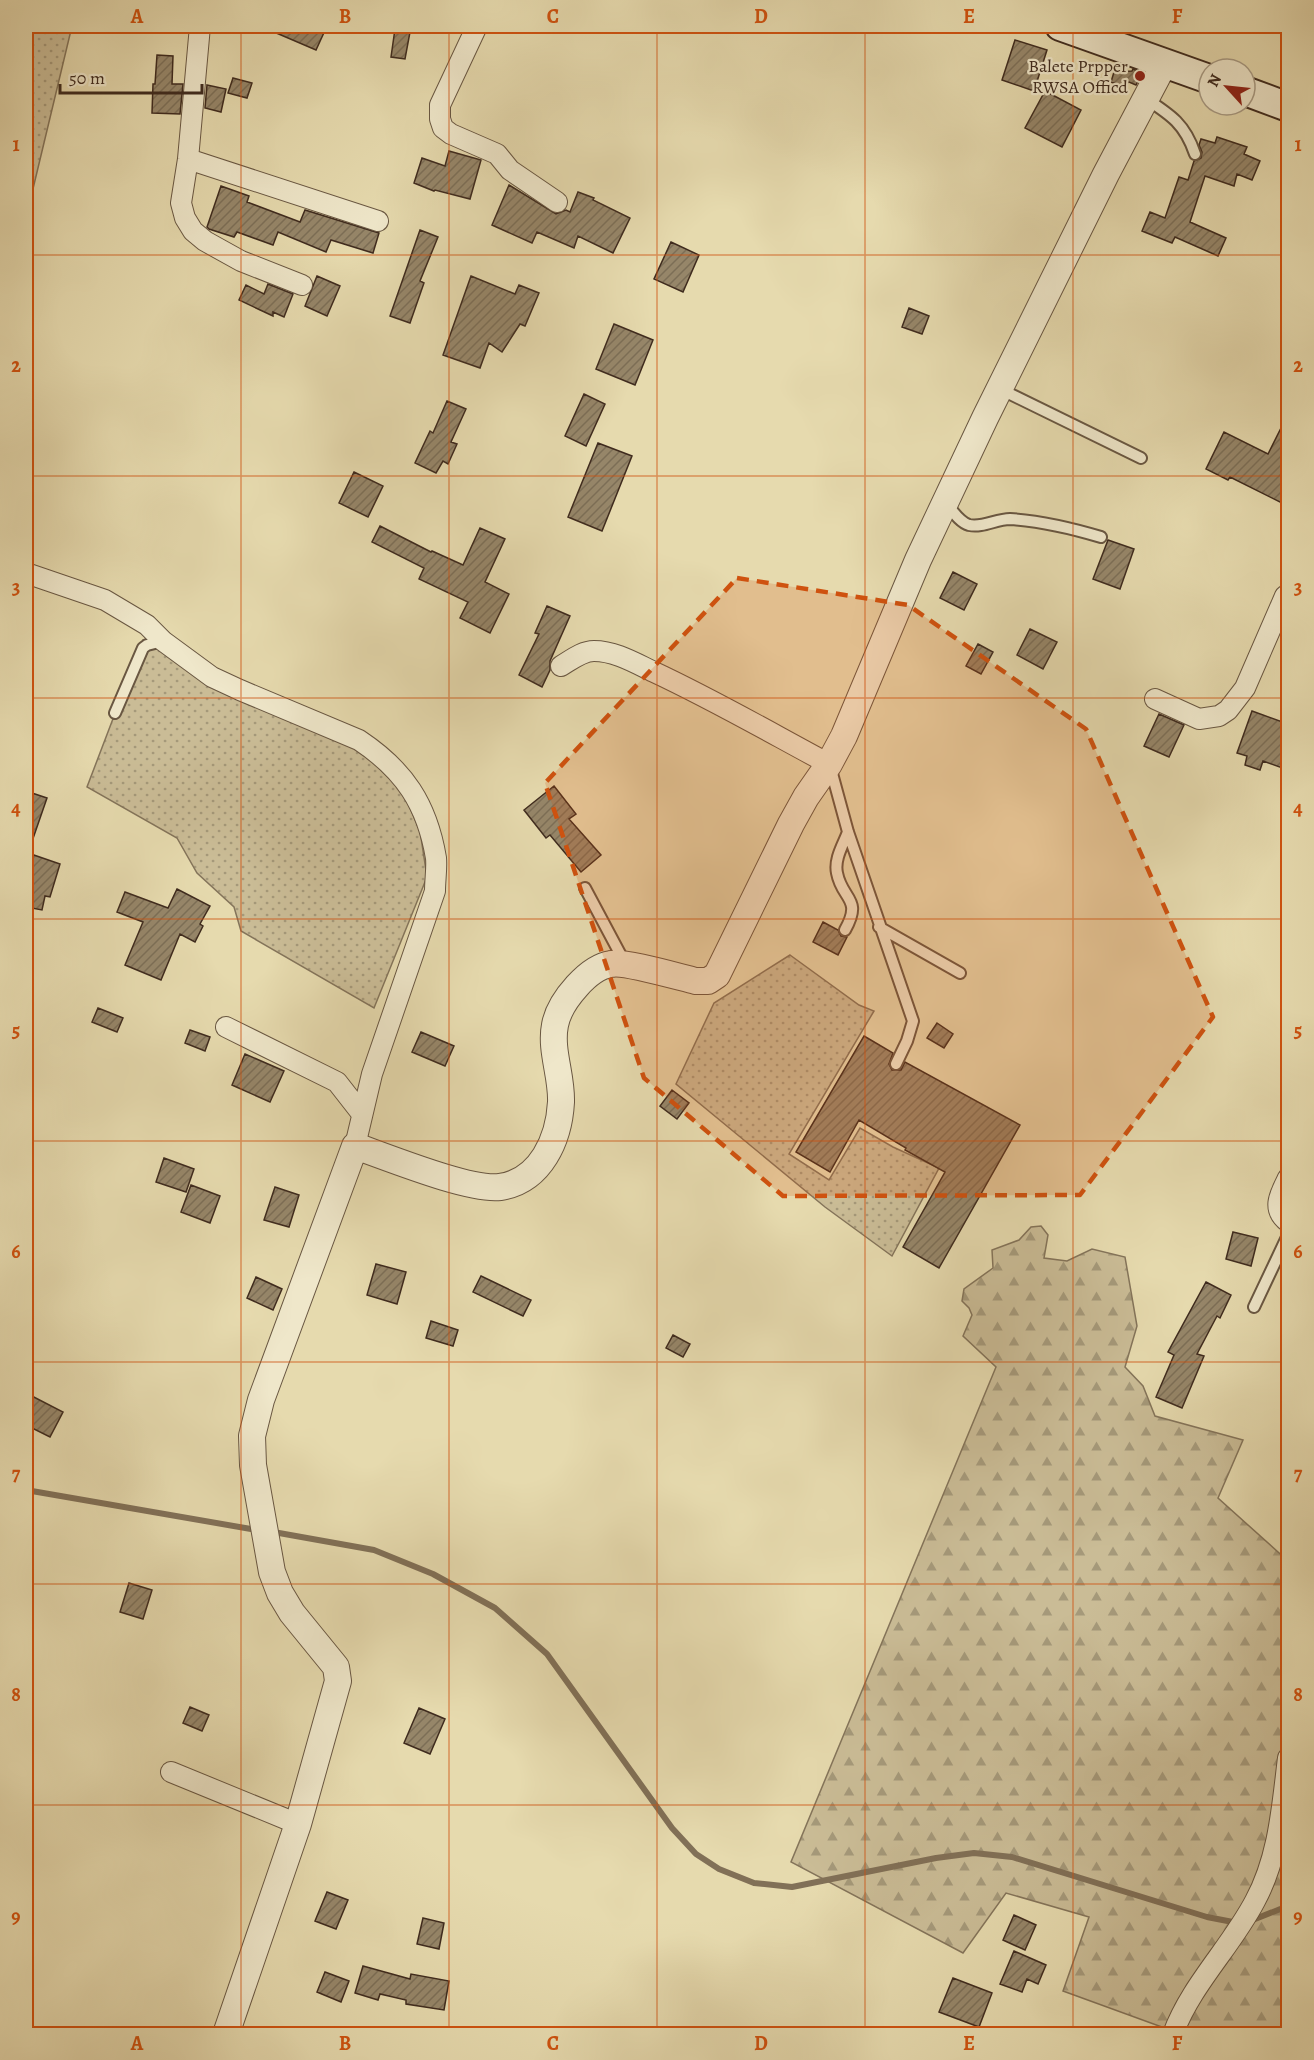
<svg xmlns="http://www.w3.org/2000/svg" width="1314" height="2060" font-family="Alegreya,serif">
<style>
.grass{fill:url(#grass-dots);stroke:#84745a;stroke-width:1.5}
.forest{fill:url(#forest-firs);stroke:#84745a;stroke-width:1.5}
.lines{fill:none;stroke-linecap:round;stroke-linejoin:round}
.stream{stroke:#817057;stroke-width:6}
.building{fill:url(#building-hatch);stroke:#3f2b1e;stroke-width:1.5}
.service-casing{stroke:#695742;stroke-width:14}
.minor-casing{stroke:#695742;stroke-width:22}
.tertiary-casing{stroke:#695742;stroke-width:28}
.secondary-casing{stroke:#3f2b1e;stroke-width:32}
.service{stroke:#efe7ca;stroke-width:10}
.minor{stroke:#efe7ca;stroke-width:20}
.tertiary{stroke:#efe7ca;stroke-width:26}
.secondary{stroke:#efe7ca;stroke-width:28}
.marked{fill:#cf520f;fill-opacity:0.2;stroke:#cf520f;stroke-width:4.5;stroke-dasharray:12 8;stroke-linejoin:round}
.grid{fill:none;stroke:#cf520f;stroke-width:1.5;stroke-opacity:0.55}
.poi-dot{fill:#8f2418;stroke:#efe7ca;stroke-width:2}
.labels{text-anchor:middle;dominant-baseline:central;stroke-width:4.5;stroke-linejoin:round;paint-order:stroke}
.poi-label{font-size:18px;fill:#3f2b1e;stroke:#efe7ca;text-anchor:end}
.neatline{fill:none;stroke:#cf520f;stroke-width:2}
.grid-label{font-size:20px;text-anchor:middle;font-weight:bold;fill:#cf520f}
</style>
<defs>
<pattern id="grass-dots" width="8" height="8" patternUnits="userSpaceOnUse" patternTransform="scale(1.5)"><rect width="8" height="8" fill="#cabc96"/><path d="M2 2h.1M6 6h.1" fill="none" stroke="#a5997a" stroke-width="1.8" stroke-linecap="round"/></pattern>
<pattern id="forest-firs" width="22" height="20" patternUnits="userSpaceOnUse" patternTransform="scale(1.5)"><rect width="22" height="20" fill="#cabc96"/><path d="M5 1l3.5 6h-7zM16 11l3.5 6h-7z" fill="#a5997a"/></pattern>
<pattern id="building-hatch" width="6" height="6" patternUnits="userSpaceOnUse" patternTransform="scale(1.5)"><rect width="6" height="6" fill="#968669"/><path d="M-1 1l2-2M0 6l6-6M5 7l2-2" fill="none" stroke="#7c6e56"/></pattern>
</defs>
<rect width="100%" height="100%" fill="#e6daae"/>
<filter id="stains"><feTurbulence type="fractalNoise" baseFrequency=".00333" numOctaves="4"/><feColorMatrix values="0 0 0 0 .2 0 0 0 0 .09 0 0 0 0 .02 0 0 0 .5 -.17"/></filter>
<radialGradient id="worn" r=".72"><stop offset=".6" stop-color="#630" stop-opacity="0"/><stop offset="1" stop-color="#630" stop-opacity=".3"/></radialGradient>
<!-- grass -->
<path class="grass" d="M 26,26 L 72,26 L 26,218 Z
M 143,640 L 347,736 L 403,792 L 420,831 L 427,877 L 374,1008 L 241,931 L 234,907 L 197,873 L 177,838 L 87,787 Z
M 790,955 L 859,1005 L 874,1011 L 789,1154 L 829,1180 L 860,1128 L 893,1147 L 939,1168 L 892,1256 L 825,1207 L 676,1084 L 714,1003 Z"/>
<!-- forest -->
<path class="forest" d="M 1041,1226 L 1048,1235 L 1044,1258 L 1067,1261 L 1092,1249 L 1125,1257 L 1137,1326 L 1125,1367 L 1143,1386 L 1155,1416 L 1243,1440 L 1218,1498 L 1288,1561 L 1288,2034 L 1181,2034 L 1063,1991 L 1089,1917 L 1006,1893 L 963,1953 L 791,1862 L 996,1367 L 963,1336 L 972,1315 L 969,1308 L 962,1301 L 964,1289 L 993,1268 L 992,1250 L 1019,1240 L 1031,1227 Z"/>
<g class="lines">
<!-- stream -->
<path class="stream" d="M 26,1490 L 251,1529
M 279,1533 L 374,1550 L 433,1574 L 495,1608 L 547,1654 L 672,1828 L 696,1854 L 719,1869 L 754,1883 L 792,1887 L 936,1858 L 974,1853 L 1012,1857 L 1207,1917 L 1238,1923
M 1250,1921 L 1288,1906"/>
</g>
<!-- building -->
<path class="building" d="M 260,26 L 327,26 L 316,50 Z
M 395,29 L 410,32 L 405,59 L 391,57 Z
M 1015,40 L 1047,50 L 1034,91 L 1002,80 Z
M 157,55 L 173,56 L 172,84 L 183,84 L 180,114 L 152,113 L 153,84 L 155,84 Z
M 1133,69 L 1142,73 L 1136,85 L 1129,82 L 1121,86 L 1111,82 L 1114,72 L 1132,71 Z
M 233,78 L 252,83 L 247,98 L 228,93 Z
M 207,85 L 226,89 L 221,112 L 205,108 Z
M 1045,91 L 1081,110 L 1062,147 L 1025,128 Z
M 1217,137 L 1247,147 L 1244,154 L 1260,161 L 1252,180 L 1237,174 L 1234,186 L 1205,176 L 1190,222 L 1226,238 L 1218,256 L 1175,237 L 1172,243 L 1142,231 L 1150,212 L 1165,218 L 1179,177 L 1188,180 L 1194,161 L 1201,158 L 1202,152 L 1199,145 L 1201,139 L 1215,143 Z
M 449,151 L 481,160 L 470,199 L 435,190 L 434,191 L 414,183 L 422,158 L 445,166 Z
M 509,185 L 556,214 L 566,210 L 570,212 L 578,192 L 594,198 L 593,200 L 630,218 L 613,253 L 578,236 L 574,248 L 537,232 L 532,243 L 492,225 Z
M 221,186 L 249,196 L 247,202 L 300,222 L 305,210 L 379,233 L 373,253 L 331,240 L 326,252 L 278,232 L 273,245 L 237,232 L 234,237 L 209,229 L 207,227 Z
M 420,230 L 438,237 L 420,281 L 424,283 L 410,323 L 390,316 Z
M 671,242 L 699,255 L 683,292 L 654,279 Z
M 317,276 L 340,286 L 327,316 L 305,306 Z
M 471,276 L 515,294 L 519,285 L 539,293 L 525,326 L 520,324 L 502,352 L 489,343 L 480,368 L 443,355 Z
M 268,284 L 293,294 L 284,317 L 273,312 L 273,316 L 239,300 L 246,285 L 264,294 Z
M 909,308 L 929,316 L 922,334 L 902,327 Z
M 614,324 L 653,340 L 635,385 L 596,369 Z
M 584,394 L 605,404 L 586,446 L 565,436 Z
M 447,401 L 466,409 L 451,442 L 457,444 L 448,464 L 443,461 L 436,473 L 415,463 L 430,431 L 433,433 Z
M 1288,414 L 1288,506 L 1230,477 L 1228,480 L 1206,469 L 1224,432 L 1268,454 Z
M 598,443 L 632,456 L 602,531 L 568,517 Z
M 354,472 L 383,486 L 368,517 L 339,503 Z
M 380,526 L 431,552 L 432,551 L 463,565 L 480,528 L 505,539 L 485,582 L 509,594 L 490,633 L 460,618 L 468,602 L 419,579 L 424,568 L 372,542 Z
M 1108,540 L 1134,549 L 1120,589 L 1093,579 Z
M 953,572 L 977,584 L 964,610 L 940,598 Z
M 547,606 L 570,616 L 550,661 L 550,670 L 542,687 L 519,675 L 539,634 L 535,633 Z
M 1030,629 L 1057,642 L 1043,669 L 1017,655 Z
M 978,644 L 993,652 L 981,674 L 966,666 Z
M 1252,711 L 1288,724 L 1288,770 L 1263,761 L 1260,770 L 1245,765 L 1247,756 L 1237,753 Z
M 1159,714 L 1184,725 L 1169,757 L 1144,746 Z
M 554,786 L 576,814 L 569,819 L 601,855 L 581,872 L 550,835 L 546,838 L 524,810 Z
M 26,791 L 47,798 L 28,853 L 60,864 L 50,897 L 45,896 L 42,910 L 26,907 Z
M 177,889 L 210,906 L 200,924 L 203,926 L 195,942 L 180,934 L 161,980 L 125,965 L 143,922 L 117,912 L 125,892 L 168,908 Z
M 823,922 L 838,930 L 841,936 L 847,937 L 838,955 L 813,942 Z
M 98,1008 L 123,1018 L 117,1032 L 92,1022 Z
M 937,1023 L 953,1034 L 944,1048 L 927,1038 Z
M 190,1030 L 210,1037 L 205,1051 L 185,1043 Z
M 421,1032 L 454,1046 L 445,1066 L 412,1052 Z
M 864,1036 L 893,1053 L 889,1064 L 892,1070 L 901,1070 L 905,1062 L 1020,1125 L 939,1268 L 903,1247 L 945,1172 L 905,1150 L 906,1148 L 859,1120 L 830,1172 L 796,1152 Z
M 245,1054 L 284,1071 L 270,1102 L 232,1085 Z
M 672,1090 L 689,1103 L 677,1119 L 660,1106 Z
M 164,1158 L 194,1169 L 186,1192 L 156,1182 Z
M 191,1185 L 220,1196 L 210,1223 L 181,1212 Z
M 275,1187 L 299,1195 L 289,1227 L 264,1220 Z
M 1233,1232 L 1258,1238 L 1251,1266 L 1226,1259 Z
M 376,1264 L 406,1272 L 397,1304 L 367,1295 Z
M 481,1276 L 531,1300 L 523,1316 L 473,1292 Z
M 256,1277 L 282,1289 L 273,1310 L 247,1298 Z
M 1206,1282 L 1231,1295 L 1220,1318 L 1217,1316 L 1197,1354 L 1204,1356 L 1182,1408 L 1156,1397 L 1174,1355 L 1168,1352 Z
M 431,1321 L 458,1330 L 453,1346 L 426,1338 Z
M 673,1335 L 690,1344 L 683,1357 L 666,1348 Z
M 26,1393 L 63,1412 L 50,1437 L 26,1425 Z
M 129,1583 L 152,1590 L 143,1619 L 120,1612 Z
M 190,1707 L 209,1715 L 202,1731 L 183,1723 Z
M 419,1708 L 445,1719 L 430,1754 L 404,1743 Z
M 327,1892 L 348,1900 L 336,1929 L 315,1921 Z
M 1014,1915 L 1036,1925 L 1025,1950 L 1003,1940 Z
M 423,1918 L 444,1923 L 439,1949 L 417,1944 Z
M 1014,1951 L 1046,1965 L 1038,1984 L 1027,1979 L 1022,1992 L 1000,1984 Z
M 363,1966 L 410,1979 L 411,1974 L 449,1981 L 444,2010 L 406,2004 L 406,2000 L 380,1994 L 378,2000 L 355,1993 Z
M 325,1972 L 349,1981 L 341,2002 L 317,1992 Z
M 953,1978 L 992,1993 L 979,2027 L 939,2012 Z"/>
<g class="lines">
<!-- service casing -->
<g class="service-casing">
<path id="service" d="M 1145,98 C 1171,115 1185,124 1195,154
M 1000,389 L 1141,458
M 946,503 C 952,510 959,522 969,525 C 983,528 996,519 1010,519 C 1042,521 1071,528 1101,537
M 115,713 L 143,648 L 147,645 L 163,641
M 830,766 L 848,832 L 913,1021 L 907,1041 L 896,1064
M 585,888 L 625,963
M 879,927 L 960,973
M 845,930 C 863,898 842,900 837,873 C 834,859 843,845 848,832
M 1254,1307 L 1288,1235"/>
</g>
<!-- minor casing -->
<g class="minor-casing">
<path id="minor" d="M 200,26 L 188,159 L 181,203 L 185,218 L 193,231 L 205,241 L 241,261 L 302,285
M 477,26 L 440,105 L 440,119 L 443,128 L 451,134 L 497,154 L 510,170 L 557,202
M 188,159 L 378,221
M 26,573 L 105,600 L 147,625 L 163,641 L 212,677 L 240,690 L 359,740 C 404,770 427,804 436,858 C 437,868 435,880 435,891 L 372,1074 L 355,1146
M 561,666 C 571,660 582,651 594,651 C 615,651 635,663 654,672 C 714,700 771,733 829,764
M 1155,699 L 1199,719 L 1219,716 L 1228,710 L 1245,688 L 1285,596 L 1288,594
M 226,1027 L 337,1082 L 362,1114
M 1288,1178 C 1280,1194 1271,1209 1288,1222
M 171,1772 L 298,1824
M 1173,2034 C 1191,1985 1231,1947 1255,1901 C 1279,1857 1282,1806 1288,1758"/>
</g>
<!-- tertiary casing -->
<g class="tertiary-casing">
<path id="tertiary" d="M 226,2034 L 298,1824 L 338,1681 L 336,1667 L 292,1613 L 280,1593 L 272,1572 L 253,1465 L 252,1436 L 261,1400 L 355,1146 C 387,1157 470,1191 500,1187 C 541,1181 559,1139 561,1102 C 562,1076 550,1050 555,1025 C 558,1009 567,997 577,986 C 586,976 597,966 611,964 C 624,961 679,977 696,981 L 708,981 L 717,975 L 791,824 L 806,797 L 829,764 L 844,736 L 918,560 L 985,418 L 1106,174 L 1164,64"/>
</g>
<!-- secondary casing -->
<g class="secondary-casing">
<path id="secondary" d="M 1060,26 L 1209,79
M 1245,91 L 1288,107"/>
</g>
<!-- service -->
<use href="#service" class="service"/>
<!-- minor -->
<use href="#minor" class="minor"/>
<!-- tertiary -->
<use href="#tertiary" class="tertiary"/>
<!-- secondary -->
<use href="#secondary" class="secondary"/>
</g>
<!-- marked area -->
<path class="marked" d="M 737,578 L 908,605 L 1086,729 L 1213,1017 L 1080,1195 L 783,1196 L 644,1078 L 545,783 Z"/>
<!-- grid -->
<path class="grid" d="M 241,26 L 241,2034M 449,26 L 449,2034M 657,26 L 657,2034M 865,26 L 865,2034M 1073,26 L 1073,2034M 26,255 L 1288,255M 26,476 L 1288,476M 26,698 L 1288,698M 26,919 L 1288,919M 26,1141 L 1288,1141M 26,1362 L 1288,1362M 26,1584 L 1288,1584M 26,1805 L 1288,1805"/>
<!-- markers -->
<circle class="poi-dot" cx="1140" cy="76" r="6"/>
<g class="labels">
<!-- poi labels -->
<g class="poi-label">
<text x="1128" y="66">Balete Prpper<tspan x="1128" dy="21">RWSA Officd</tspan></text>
</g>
</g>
<!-- margin -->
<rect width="1314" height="2060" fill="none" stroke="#e6daae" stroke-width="66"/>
<!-- north arrow -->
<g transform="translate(1227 87) rotate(297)"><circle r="28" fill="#efe7ca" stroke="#a99c85" stroke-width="1.5"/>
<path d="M0-4.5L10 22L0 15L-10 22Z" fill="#8f2418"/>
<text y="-9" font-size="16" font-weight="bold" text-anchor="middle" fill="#3f2b1e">N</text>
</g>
<!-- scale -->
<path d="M60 84v9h142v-9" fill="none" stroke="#3f2b1e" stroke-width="3"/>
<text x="69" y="84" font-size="18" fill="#3f2b1e" stroke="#efe7ca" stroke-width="4.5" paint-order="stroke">50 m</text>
<rect x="33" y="33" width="1248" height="1994" class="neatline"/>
<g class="grid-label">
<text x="137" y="23">A</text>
<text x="345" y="23">B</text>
<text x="553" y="23">C</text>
<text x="761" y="23">D</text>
<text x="969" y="23">E</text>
<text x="1177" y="23">F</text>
<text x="16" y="151">1</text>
<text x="1298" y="151">1</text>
<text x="16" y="372">2</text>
<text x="1298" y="372">2</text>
<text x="16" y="594">3</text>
<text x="1298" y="594">3</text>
<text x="16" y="815">4</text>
<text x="1298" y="815">4</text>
<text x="16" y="1037">5</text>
<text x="1298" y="1037">5</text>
<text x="16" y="1258">6</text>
<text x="1298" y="1258">6</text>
<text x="16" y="1480">7</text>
<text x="1298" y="1480">7</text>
<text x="16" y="1701">8</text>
<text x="1298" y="1701">8</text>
<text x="16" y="1923">9</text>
<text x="1298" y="1923">9</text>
<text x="137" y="2050">A</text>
<text x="345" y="2050">B</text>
<text x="553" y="2050">C</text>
<text x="761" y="2050">D</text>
<text x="969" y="2050">E</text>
<text x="1177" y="2050">F</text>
</g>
<rect width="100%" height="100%" filter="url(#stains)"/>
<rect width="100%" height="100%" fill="url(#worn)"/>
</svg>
